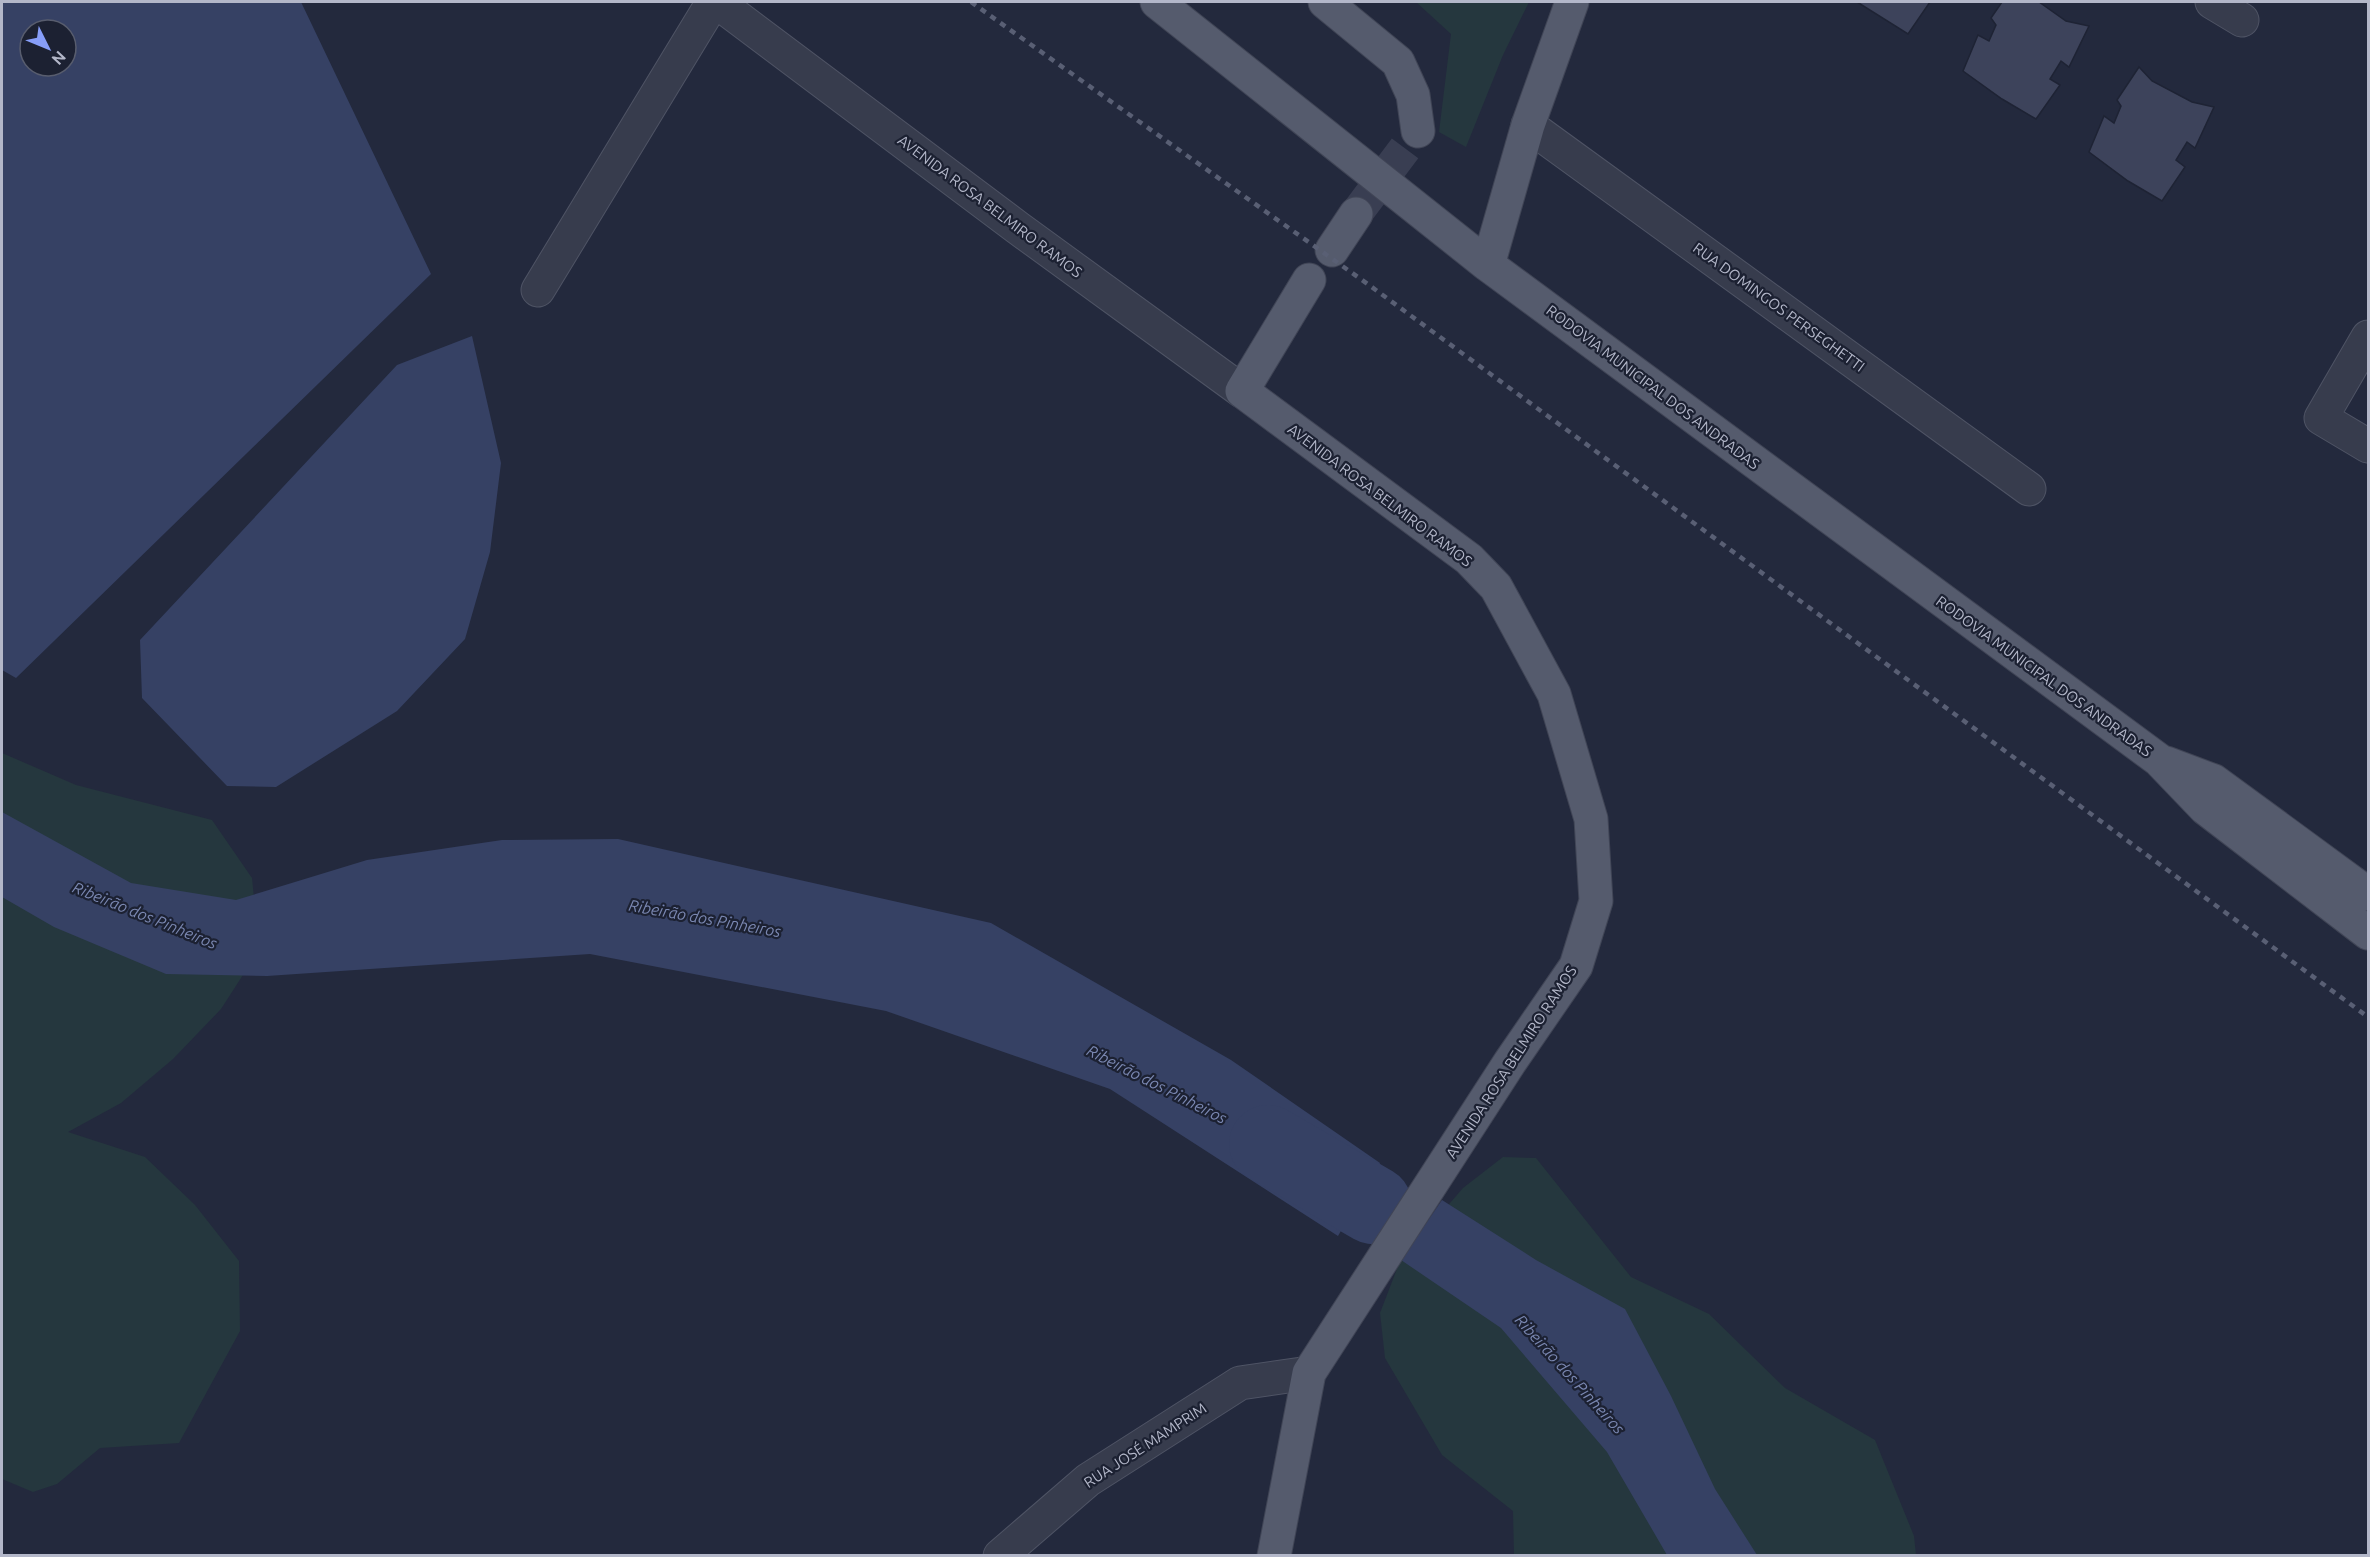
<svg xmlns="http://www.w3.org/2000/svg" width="2370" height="1557" font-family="Ubuntu,sans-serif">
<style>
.green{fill:#25373e}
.water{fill:#364164;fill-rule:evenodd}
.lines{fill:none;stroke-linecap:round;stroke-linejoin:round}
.river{stroke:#364164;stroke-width:78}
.building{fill:#3d435b;stroke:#1e2334;stroke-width:1.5}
.major-tunnel{stroke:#393e52;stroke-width:33;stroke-dasharray:33 16;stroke-linecap:butt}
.minor-casing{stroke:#4f5465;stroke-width:35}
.major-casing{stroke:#404556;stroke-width:35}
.minor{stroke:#373c4d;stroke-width:33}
.major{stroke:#555b6d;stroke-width:33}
.rail{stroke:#595f74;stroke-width:4.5;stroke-dasharray:6 6;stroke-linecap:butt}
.labels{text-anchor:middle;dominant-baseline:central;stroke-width:4.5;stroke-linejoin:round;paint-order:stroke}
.street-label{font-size:15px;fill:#b3b7c9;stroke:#1c2132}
.water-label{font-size:16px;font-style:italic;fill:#7a87b1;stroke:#1c2132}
</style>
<rect width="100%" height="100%" fill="#23293d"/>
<!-- green -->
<path class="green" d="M 1416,2 L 1529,2 L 1503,55 L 1466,147 L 1439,132 L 1451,34 Z
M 2,753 L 76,785 L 212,820 L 252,878 L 259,950 L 221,1009 L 173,1059 L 121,1103 L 68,1132 L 145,1157 L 195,1205 L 239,1261 L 240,1331 L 179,1443 L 100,1448 L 57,1484 L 33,1492 L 2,1479 Z
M 1503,1157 L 1536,1158 L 1631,1277 L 1709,1314 L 1785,1388 L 1875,1440 L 1914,1536 L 1916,1555 L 1514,1555 L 1513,1511 L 1442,1455 L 1385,1358 L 1380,1313 L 1400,1261 L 1463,1188 Z"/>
<!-- water -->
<path class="water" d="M 2,2 L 301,2 L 431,274 L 16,678 L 2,670 ZM 30,30 L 66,30 L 66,66 L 30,66 Z
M 472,336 L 501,463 L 490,552 L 465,639 L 397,711 L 276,787 L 227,786 L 142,698 L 140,640 L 397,365 Z
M 2,812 L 131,883 L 236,900 L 367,860 L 502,840 L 618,839 L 991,923 L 1231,1060 L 1380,1163 L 1338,1236 L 1110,1089 L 886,1011 L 590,954 L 267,976 L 166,974 L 54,927 L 2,897 Z
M 1442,1200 L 1536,1260 L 1625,1309 L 1671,1396 L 1715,1489 L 1757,1555 L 1667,1555 L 1607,1452 L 1501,1328 L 1401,1260 Z"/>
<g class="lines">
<!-- river -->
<path class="river" d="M 1268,1144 L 1373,1205"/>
</g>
<!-- building -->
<path class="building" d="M 1857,2 L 1930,2 L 1908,34 Z
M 2002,2 L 2039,2 L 2066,21 L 2089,26 L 2069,67 L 2061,61 L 2050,79 L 2060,85 L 2036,119 L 2002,99 L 1963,71 L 1978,35 L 1989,41 L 1996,25 L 1991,18 Z
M 2139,67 L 2152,81 L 2192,102 L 2214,107 L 2195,148 L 2187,142 L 2176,160 L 2185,167 L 2162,201 L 2128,181 L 2089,152 L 2104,116 L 2114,123 L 2121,106 L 2117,100 Z"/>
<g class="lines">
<!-- major-tunnel -->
<path class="major-tunnel" d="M 1356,214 L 1418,131"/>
<!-- minor casing -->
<g class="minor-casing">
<path id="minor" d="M 717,2 L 1018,228 L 1242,391
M 2212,2 L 2242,20
M 1528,125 L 2029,489
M 538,290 L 713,2
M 2368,337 L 2321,418 L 2368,446
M 1000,1556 L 1088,1480 L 1240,1383 L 1309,1373"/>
</g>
<!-- major casing -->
<g class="major-casing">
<path id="major" d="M 1157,2 L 1488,265 L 2159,760 L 2205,808 L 2368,933
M 1325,2 L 1398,62 L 1413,95 L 1418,131
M 1332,250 L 1356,214
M 1488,265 L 1528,125 L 1572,2
M 2166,763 L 2214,781 L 2368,894
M 1274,1556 L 1309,1373 L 1510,1062 L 1576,966 L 1596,901 L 1591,819 L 1554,694 L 1496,587 L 1469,559 L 1242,391 L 1309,280"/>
</g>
<!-- minor -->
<use href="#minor" class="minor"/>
<!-- major -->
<use href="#major" class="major"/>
<!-- rail -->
<path class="rail" d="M 971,2 L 1369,285 L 2368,1017"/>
</g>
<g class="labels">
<!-- street labels -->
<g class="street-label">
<text transform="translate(990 206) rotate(37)">AVENIDA ROSA BELMIRO RAMOS</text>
<text transform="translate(1779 307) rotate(36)">RUA DOMINGOS PERSEGHETTI</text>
<text transform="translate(1653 387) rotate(37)">RODOVIA MUNICIPAL DOS ANDRADAS</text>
<text transform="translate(1380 495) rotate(37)">AVENIDA ROSA BELMIRO RAMOS</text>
<text transform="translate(2044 676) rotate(36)">RODOVIA MUNICIPAL DOS ANDRADAS</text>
<text transform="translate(1511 1062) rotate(-57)">AVENIDA ROSA BELMIRO RAMOS</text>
<text transform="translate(1145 1445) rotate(-33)">RUA JOSÉ MAMPRIM</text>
</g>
<!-- water labels -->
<g class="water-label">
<text transform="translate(145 915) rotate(22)">Ribeirão dos Pinheiros</text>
<text transform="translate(705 918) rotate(10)">Ribeirão dos Pinheiros</text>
<text transform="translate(1157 1084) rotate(27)">Ribeirão dos Pinheiros</text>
<text transform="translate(1570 1374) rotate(48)">Ribeirão dos Pinheiros</text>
</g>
</g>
<!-- border -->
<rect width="2370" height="1557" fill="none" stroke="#b3b7c9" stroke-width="6"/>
<!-- north arrow -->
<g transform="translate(48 48) rotate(133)"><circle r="28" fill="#1c2132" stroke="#585d6e" stroke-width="1.5"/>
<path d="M0-4.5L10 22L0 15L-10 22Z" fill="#879ef9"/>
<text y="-9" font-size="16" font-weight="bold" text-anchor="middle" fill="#b3b7c9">N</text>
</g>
</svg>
